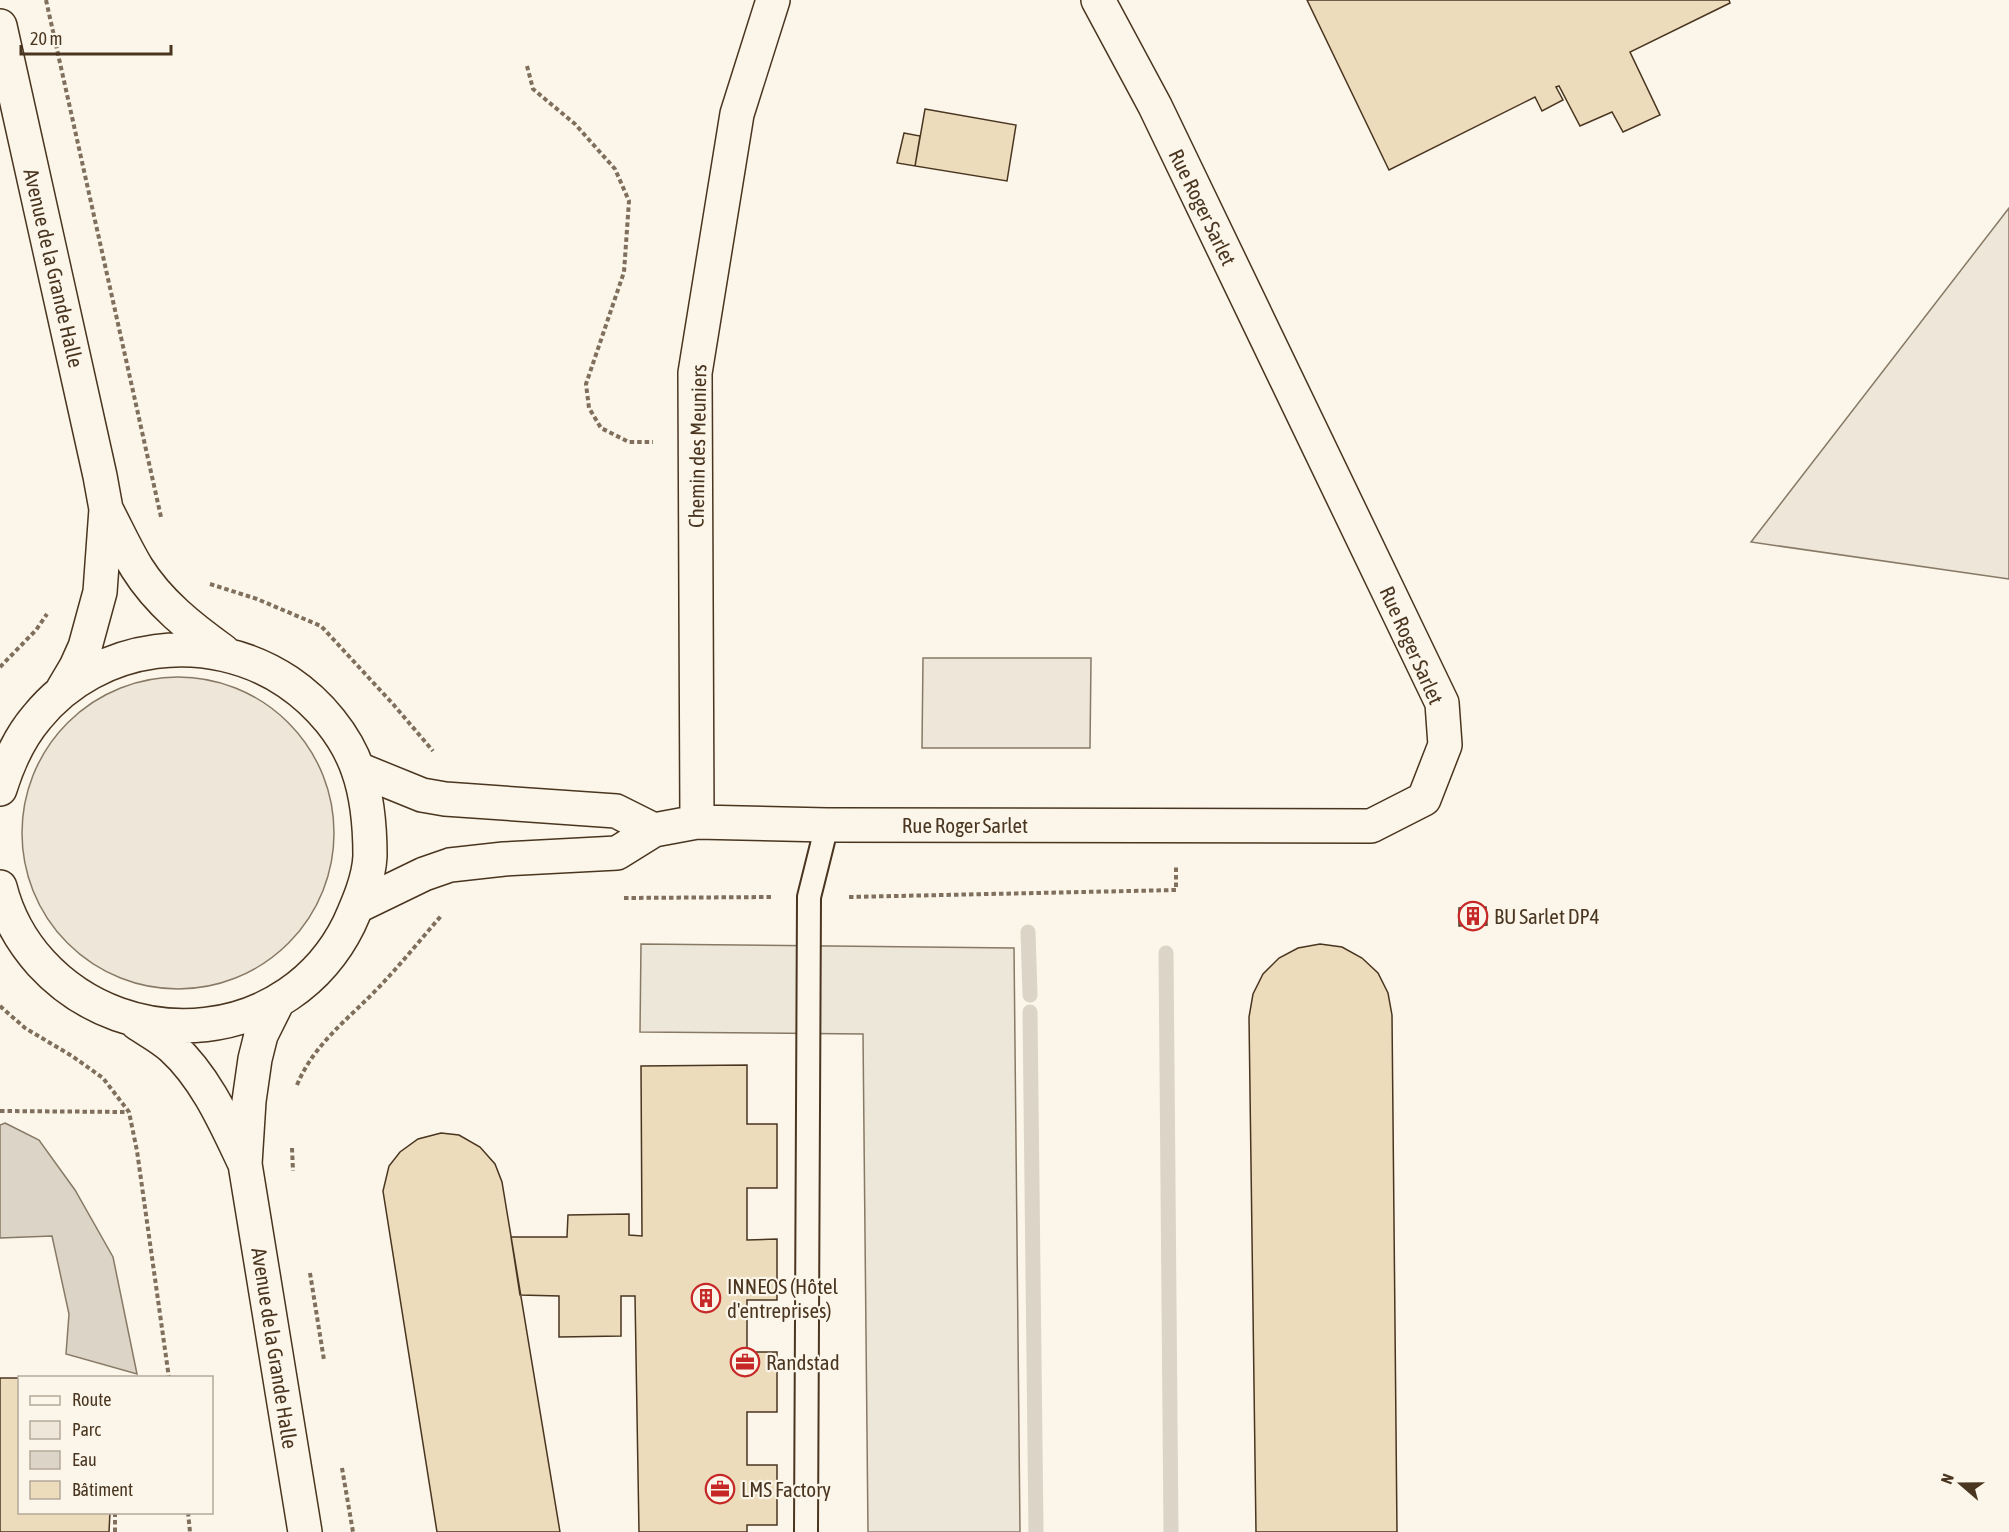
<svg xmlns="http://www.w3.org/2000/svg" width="2009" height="1532" font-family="'Asap Condensed',sans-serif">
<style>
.green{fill:#ede6d9;stroke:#887966;stroke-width:1.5}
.parking{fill:#ede7d9;stroke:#887966;stroke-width:1.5}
.water{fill:#dcd4c6;stroke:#887966;stroke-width:1.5}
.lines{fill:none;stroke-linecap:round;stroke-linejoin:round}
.stream{stroke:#dcd4c6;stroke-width:15}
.building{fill:#ecdcbc;stroke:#4a3520;stroke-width:1.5}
.lane-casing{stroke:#4a3520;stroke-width:26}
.street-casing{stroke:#4a3520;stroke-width:36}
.secondary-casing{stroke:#4a3520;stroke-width:36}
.path{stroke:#7f6f5c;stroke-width:4;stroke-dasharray:4.5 3;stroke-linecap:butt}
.lane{stroke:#fbf6e9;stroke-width:22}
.street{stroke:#fbf6e9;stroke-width:33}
.secondary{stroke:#fbf6e9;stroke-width:33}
.labels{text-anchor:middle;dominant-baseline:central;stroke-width:4.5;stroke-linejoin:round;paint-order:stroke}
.street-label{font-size:21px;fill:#4a3520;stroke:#fbf6e9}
.poi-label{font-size:21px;fill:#4a3520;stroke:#fbf6e9;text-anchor:start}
</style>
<rect width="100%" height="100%" fill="#fbf6e9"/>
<!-- green -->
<path class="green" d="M 2009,208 L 2009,579 L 1751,542 Z
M 923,658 L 1091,658 L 1090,748 L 922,748 Z
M22 833a156 156 0 1 1 312 0a156 156 0 1 1-312 0Z"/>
<!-- parking -->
<path class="parking" d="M 641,944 L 1014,948 L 1020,1532 L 868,1532 L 863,1034 L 640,1032 Z"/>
<!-- water -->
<path class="water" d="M 5,1123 L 39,1140 L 75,1190 L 113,1257 L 137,1374 L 66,1354 L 69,1314 L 52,1236 L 0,1238 L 0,1125 Z"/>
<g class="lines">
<!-- stream -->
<path class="stream" d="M 1028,932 L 1030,995
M 1166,953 L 1171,1532
M 1030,1012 L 1036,1532"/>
</g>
<!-- building -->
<path class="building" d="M 1307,0 L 1729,0 L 1730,3 L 1630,52 L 1660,115 L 1623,132 L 1612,112 L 1580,126 L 1559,86 L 1556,87 L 1563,100 L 1542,111 L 1535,97 L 1389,170 Z
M 925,109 L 1016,125 L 1007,181 L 915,166 Z
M 904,133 L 920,136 L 915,166 L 897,163 Z
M 1486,907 L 1487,925 L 1459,926 L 1459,908 Z
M 1320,944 L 1342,947 L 1362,958 L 1378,973 L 1388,993 L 1392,1015 L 1397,1532 L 1256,1532 L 1249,1017 L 1253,994 L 1263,974 L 1279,958 L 1298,948 Z
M 747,1065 L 747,1124 L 777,1124 L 777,1188 L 747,1188 L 747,1240 L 777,1239 L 777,1300 L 747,1300 L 747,1352 L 777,1352 L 777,1412 L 747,1412 L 747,1465 L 777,1465 L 777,1525 L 747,1525 L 747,1532 L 639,1532 L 635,1296 L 621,1296 L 621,1336 L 559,1337 L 559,1296 L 520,1295 L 511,1237 L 567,1237 L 568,1215 L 629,1214 L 629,1235 L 642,1236 L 641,1066 Z
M 441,1133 L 459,1135 L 480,1147 L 495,1164 L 502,1182 L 560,1532 L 437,1532 L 383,1191 L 389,1166 L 400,1152 L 418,1139 Z
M 0,1378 L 20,1378 L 20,1512 L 110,1512 L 109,1532 L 0,1532 Z"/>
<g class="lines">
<!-- lane casing -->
<g class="lane-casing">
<path id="lane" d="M 806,1532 L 809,897 L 827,825"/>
</g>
<!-- street casing -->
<g class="street-casing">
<path id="street" d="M 358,769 L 422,795 L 445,799 L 616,811 L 654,830
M 697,822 L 827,825 L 1371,826 L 1424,799 L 1445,745 L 1442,703 L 1155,106 L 1098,0
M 358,906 L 424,874 L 450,865 L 504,859 L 617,853 L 654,830 L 697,822 L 695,373 L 737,114 L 773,0"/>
</g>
<!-- secondary casing -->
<g class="secondary-casing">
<path id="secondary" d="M 0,26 L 100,476 L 106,509 L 100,592 L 85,647 L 76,667 L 63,689
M 107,511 C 117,530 126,550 137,568 C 159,603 191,628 223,651
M 0,789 C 8,763 19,738 37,717 C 98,642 209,629 288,682 C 319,703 346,735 358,770 C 368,798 370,827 370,856 C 369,879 358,904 349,924 C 290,1044 129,1059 41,963 C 22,942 7,915 0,887
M 278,1001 L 261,1035 L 255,1059 L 249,1101 L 245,1164 L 305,1532
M 137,1023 C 149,1031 162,1038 172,1047 C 206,1078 225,1122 244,1162"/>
</g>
<!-- path -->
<path class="path" d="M 46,0 L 161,517
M 527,66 L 533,89 L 575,124 L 615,169 L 629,201 L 624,272 L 586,384 L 589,408 L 601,428 L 629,442 L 653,442
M 210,584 L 257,599 L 321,626 L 393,704 L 433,751
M 0,667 L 36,630 L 47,614
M 849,897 L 1176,890 L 1176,867
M 624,898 L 773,897
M 0,1006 L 25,1028 L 72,1056 L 103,1078 L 129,1112 L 137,1151 L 169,1378
M 297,1085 C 315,1042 349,1019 380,986 C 401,964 421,939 441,916
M 0,1111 L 128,1112
M 292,1148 L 293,1171
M 310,1273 L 324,1360
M 342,1468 L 353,1532
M 188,1512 L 190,1532
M 115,1532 L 115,1512"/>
<!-- lane -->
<use href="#lane" class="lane"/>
<!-- street -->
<use href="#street" class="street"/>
<!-- secondary -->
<use href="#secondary" class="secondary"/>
</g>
<!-- icons -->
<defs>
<g id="building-ring" transform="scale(1.5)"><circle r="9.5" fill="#fbf6e9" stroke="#c62828" stroke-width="1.5"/><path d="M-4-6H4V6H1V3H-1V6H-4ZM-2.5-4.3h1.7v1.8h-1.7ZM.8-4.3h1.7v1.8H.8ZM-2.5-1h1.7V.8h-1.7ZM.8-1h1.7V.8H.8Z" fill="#c62828"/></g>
<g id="office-ring" transform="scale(1.5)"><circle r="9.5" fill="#fbf6e9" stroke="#c62828" stroke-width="1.5"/><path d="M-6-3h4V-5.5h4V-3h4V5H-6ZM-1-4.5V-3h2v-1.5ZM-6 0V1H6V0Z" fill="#c62828"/></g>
</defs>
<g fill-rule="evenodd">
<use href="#building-ring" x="1473" y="916"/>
<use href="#building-ring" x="706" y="1298"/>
<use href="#office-ring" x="745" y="1362"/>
<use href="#office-ring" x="720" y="1489"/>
</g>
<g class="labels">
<!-- street labels -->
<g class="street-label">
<text transform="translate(1203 207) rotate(64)">Rue Roger Sarlet</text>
<text transform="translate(54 268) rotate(77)">Avenue de la Grande Halle</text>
<text transform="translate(697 446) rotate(-89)">Chemin des Meuniers</text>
<text transform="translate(1412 645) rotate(66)">Rue Roger Sarlet</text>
<text x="965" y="825">Rue Roger Sarlet</text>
<text transform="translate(275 1348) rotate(81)">Avenue de la Grande Halle</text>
</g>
<!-- poi labels -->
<g class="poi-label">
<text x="1494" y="916">BU Sarlet DP4</text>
<text x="727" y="1286">INNEOS (Hôtel<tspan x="727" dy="24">d'entreprises)</tspan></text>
<text x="766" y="1362">Randstad</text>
<text x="741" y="1489">LMS Factory</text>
</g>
</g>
<!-- legend -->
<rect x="18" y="1376" width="195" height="138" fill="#fbf6e9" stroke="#b4a999" stroke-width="1.5"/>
<rect x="30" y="1396" width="30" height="9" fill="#fbf6e9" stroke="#b4a999" stroke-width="1.5"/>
<text x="72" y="1406" font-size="18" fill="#4a3520">Route</text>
<rect x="30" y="1421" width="30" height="18" fill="#ede6d9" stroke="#b4a999" stroke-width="1.5"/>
<text x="72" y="1436" font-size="18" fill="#4a3520">Parc</text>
<rect x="30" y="1451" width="30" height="18" fill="#dcd4c6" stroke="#b4a999" stroke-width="1.5"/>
<text x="72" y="1466" font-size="18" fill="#4a3520">Eau</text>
<rect x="30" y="1481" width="30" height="18" fill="#ecdcbc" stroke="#b4a999" stroke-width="1.5"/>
<text x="72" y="1496" font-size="18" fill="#4a3520">Bâtiment</text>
<!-- north arrow -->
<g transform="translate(1961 1484) rotate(290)" stroke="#fbf6e9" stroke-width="4.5" paint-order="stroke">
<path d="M0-4.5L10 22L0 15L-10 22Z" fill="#4a3520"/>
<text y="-9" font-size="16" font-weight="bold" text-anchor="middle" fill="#4a3520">N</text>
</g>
<!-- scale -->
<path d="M21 45v9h150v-9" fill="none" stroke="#4a3520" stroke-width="3"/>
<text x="30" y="45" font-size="18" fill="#4a3520" stroke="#fbf6e9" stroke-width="4.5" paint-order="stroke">20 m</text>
</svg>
